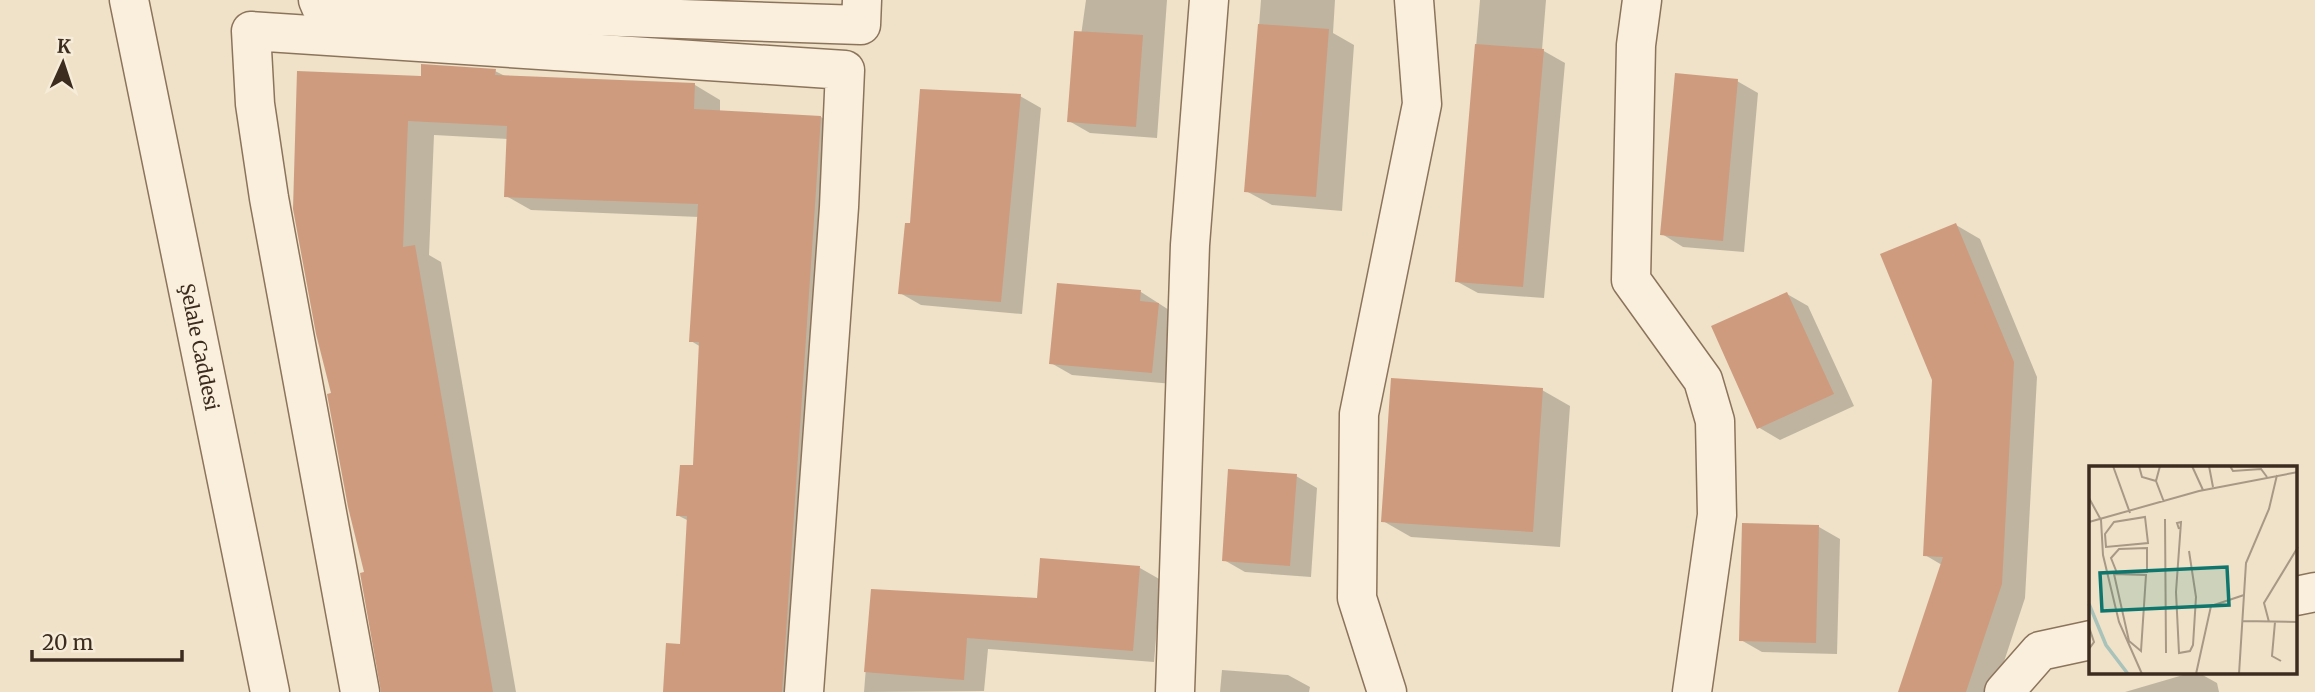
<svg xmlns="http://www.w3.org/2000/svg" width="2315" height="692" font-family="Merriweather,serif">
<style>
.shadow{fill:#0003}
.building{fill:#ce9b7e}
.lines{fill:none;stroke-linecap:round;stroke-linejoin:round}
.minor-casing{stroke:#8c735c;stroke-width:41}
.minor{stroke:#f9efdc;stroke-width:38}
.labels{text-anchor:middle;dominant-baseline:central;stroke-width:6;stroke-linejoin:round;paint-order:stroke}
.street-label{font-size:19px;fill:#3c2c20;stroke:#f6ecd8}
.inset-river{fill:none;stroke:#a9c3ba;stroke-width:3.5}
.inset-road{fill:none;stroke:#a79985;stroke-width:2}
.view{fill:#0f766e;fill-opacity:0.15;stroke:#0f766e;stroke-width:3.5}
.inset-edge{fill:none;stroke:#3c2c20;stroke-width:3.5}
</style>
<rect width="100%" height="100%" fill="#efe2c8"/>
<!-- shadow -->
<path class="shadow" d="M 1086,0 L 1167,0 L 1157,138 L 1090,133 L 1069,121 Z
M 1261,0 L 1335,0 L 1333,33 L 1354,45 L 1342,211 L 1272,205 L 1246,191 Z
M 1480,0 L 1546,0 L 1542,50 L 1565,63 L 1544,298 L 1478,293 L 1456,281 Z
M 495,71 L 507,77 L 695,85 L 720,100 L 720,116 L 821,117 L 842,130 L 804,692 L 665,692 L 682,645 L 689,521 L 677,515 L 695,467 L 701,347 L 691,341 L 699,217 L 531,210 L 506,196 L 508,139 L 434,135 L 429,255 L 441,262 L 516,692 L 382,692 L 366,573 L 333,395 L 318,333 L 422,78 Z
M 1737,81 L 1758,93 L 1744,252 L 1683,247 L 1662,234 Z
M 1020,96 L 1041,108 L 1022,314 L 921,305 L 900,293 L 912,225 Z
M 1956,225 L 1980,239 L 2037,377 L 2025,598 L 1994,692 L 1900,692 L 1942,565 L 1925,555 Z
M 1058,285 L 1141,292 L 1180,317 L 1173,384 L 1072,375 L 1051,363 Z
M 1787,294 L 1808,306 L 1854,406 L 1780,440 L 1758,427 Z
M 1542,390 L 1570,406 L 1560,547 L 1411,537 L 1383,521 Z
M 1296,476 L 1317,488 L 1311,577 L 1245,572 L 1224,560 Z
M 1819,527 L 1840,539 L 1837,654 L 1762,652 L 1741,640 Z
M 1042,559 L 1140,568 L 1161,580 L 1154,662 L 988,649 L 984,691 L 864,692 L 872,592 L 1039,599 Z
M 1222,670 L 1288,675 L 1310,687 L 1309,692 L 1220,692 Z
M 2190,673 L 2199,673 L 2217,683 L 2219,692 L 2125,692 Z"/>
<!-- building -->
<path class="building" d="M 1258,24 L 1329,29 L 1316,197 L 1244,192 Z
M 1074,31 L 1143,35 L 1136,127 L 1067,122 Z
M 1475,44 L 1544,49 L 1523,287 L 1455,282 Z
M 421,64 L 496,69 L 495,75 L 695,83 L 694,109 L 821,116 L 782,692 L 663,692 L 666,643 L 680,644 L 687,516 L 676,516 L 680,465 L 693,465 L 699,342 L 689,342 L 698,204 L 504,197 L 507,126 L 408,121 L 403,247 L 415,245 L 493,692 L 381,692 L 360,573 L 364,572 L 348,507 L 327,394 L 331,393 L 316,334 L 293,209 L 297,71 L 421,76 Z
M 1675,73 L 1738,79 L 1723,241 L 1660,235 Z
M 920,89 L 1021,94 L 1001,302 L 898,294 L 905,223 L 910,223 Z
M 1956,223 L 2014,362 L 2002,584 L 1966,692 L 1898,692 L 1943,557 L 1923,556 L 1932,380 L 1880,254 Z
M 1057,283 L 1141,290 L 1140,301 L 1159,303 L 1152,373 L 1049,364 Z
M 1787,292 L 1834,394 L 1757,429 L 1711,326 Z
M 1391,378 L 1543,388 L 1533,532 L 1381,522 Z
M 1228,469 L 1297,474 L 1290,566 L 1222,561 Z
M 1742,523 L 1819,525 L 1816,643 L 1739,641 Z
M 1040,558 L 1140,566 L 1133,651 L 967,638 L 964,680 L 864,672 L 871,589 L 1037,598 Z"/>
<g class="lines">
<!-- minor casing -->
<g class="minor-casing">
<g id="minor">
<path id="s1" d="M 129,0 L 270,692"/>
<path d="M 318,0 L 321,7 L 861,25 L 862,0"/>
<path d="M 1642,0 L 1636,45 L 1631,280 L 1703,380 L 1715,421 L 1717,515 L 1692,692"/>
<path d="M 2296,596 L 2315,592"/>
<path d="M 360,692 L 269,198 L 255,104 L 251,31 L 845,70 L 839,207 L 804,692"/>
<path d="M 1175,692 L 1190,245 L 1209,0"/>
<path d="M 1387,692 L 1357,598 L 1359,414 L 1422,104 L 1414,0"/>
<path d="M 2004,692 L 2040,651 L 2091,640"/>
</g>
</g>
<!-- minor -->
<use href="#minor" class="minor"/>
</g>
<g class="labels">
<!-- street labels -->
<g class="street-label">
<text stroke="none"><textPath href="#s1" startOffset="354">Şelale Caddesi</textPath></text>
</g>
</g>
<!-- overview -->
<g transform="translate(2089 466)">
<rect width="208" height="208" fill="#efe2c8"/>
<path class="inset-river" d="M 0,138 L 17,179 L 39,208"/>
<path class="inset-road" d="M 24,0 L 41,47M 50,0 L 53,11 L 67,15M 71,0 L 67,15 L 75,36M 103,0 L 114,24M 120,0 L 124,21M 141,0 L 144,5 L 172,3 L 178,11M 0,32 L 12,54 L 14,89 L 30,156 L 53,208M 56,51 L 59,77 L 17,81 L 16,68 L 25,56 ZM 76,53 L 77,187M 0,56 L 110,25 L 209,6M 90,63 L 88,57 L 92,56 L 87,126 L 90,187 L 101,185 L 104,179 L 107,131 L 100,85M 58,82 L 58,106 L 28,107 L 22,92 L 30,83 ZM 25,108 L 57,109 L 52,185 L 40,175 ZM 153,155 L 209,156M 180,156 L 175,137 L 209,81M 186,156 L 183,190 L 192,195M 0,161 L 5,176 L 0,183M 107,208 L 122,140 L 155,129M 150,208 L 157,97 L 180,43 L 188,9"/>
<path class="view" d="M 138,101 L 140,139 L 13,145 L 11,107 Z"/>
<rect width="208" height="208" class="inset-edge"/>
</g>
<!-- north arrow -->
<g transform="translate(63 63) rotate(3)" stroke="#f6ecd8" stroke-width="5" paint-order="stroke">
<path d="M0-5L12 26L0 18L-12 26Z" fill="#3c2c20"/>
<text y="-10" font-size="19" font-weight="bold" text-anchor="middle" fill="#3c2c20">K</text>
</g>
<!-- scale -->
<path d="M32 650v10h150v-10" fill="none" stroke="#3c2c20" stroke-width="3.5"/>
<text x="42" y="650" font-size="21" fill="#3c2c20" stroke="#f6ecd8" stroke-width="5" paint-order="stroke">20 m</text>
</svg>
